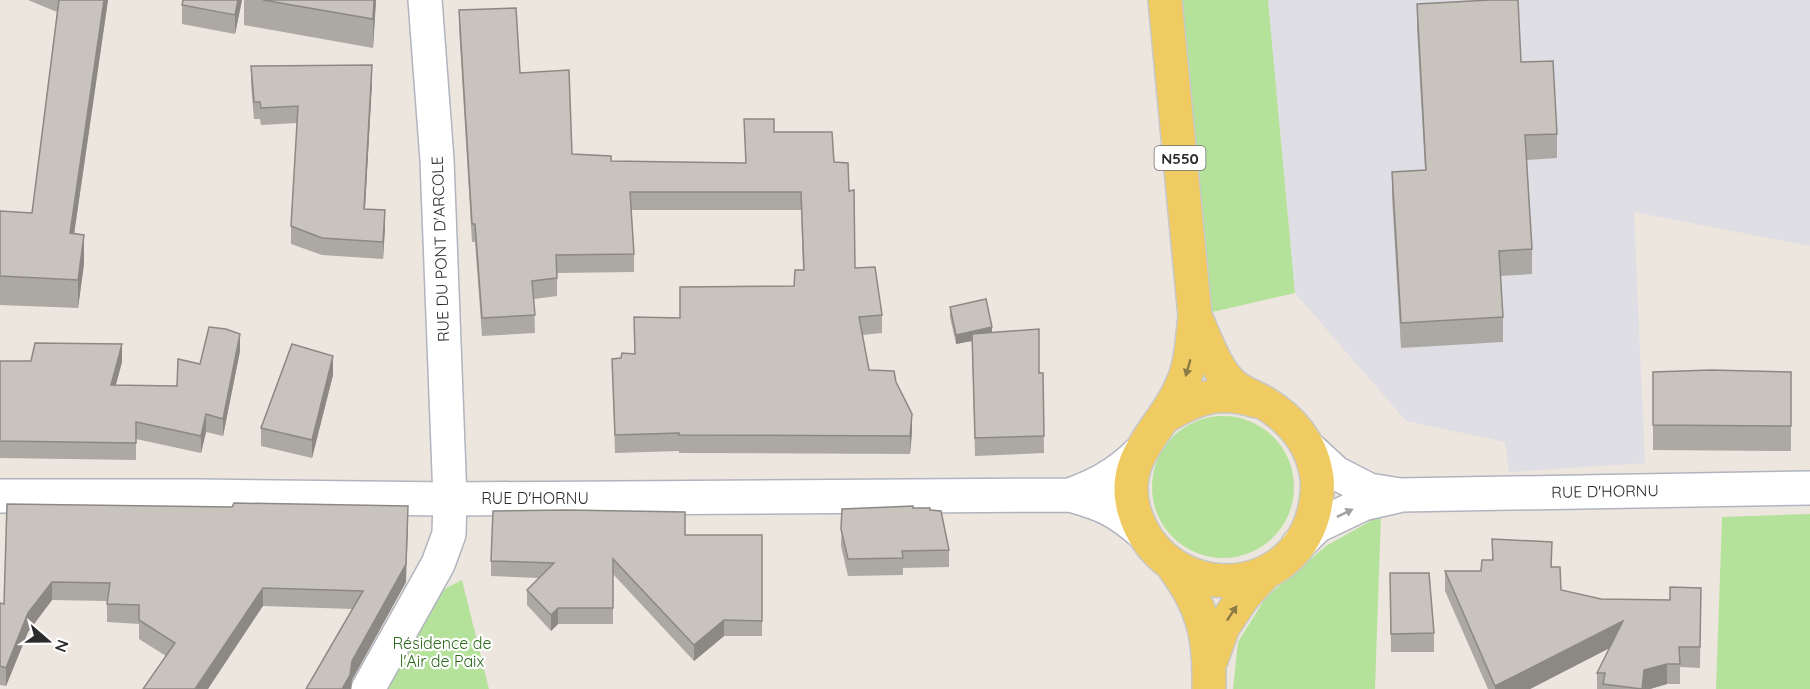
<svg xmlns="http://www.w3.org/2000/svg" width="1810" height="689" font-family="Quicksand,sans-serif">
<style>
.industrial{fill:#e0dee5}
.green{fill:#b5e29b}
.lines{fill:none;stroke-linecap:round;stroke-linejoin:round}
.minor-casing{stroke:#b1b4bf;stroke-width:36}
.tertiary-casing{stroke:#b1b4bf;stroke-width:36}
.primary-casing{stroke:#c8c8c8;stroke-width:36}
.minor{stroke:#fff;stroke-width:33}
.tertiary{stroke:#fff;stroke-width:33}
.primary{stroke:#efcb61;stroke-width:33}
.wall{fill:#aca8a3}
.shaded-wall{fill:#8c8884}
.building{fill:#c8c3bd;stroke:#8c8884;stroke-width:1.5}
.oneway{fill:#8d7b46}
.oneway2{fill:#a0a0a0}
.labels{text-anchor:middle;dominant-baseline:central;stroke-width:4.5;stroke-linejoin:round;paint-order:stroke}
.shield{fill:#fff;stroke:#6b6b6b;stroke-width:1.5}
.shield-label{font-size:15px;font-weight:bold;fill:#2b2b2b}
.street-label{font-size:16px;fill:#2b2b2b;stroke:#fff}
.park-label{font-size:16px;fill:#2d681c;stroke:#fff}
</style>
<rect width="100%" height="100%" fill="#ede6de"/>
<!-- industrial -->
<path class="industrial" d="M 1268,0 L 1810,0 L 1810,246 L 1634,212 L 1645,463 L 1509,472 L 1505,442 L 1406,421 L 1295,293 Z"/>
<!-- green -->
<path class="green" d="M 1165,0 L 1268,0 L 1295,293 L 1195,316 Z
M1152 487a71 71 0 1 1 142 0a71 71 0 1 1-142 0Z
M 1810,514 L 1810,689 L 1716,689 L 1722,517 Z
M 1381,515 L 1375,689 L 1233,689 L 1238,642 L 1266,597 L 1326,546 Z
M 462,580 L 489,689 L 380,689 L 433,595 Z"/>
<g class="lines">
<!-- minor casing -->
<g class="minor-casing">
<path id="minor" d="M 368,689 L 438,564 L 449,534 L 450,499 L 437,160 L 425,0"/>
</g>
<!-- tertiary casing -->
<g class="tertiary-casing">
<path id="tertiary" d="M 1310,449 L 1336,473 L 1369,490 L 1400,495 L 1810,488
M 1070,495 C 1097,485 1118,474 1138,454
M 0,496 L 200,496 L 450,499 L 1070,495 C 1105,505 1116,510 1143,533
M 1298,545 L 1317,526 L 1363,504 L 1398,496"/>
</g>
<!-- primary casing -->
<g class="primary-casing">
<path id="primary" d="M 1165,0 L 1195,316 C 1192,340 1192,365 1181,387 C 1163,429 1119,457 1134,510 C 1161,603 1290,605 1314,512 C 1317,499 1319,485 1316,472 C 1310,440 1290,418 1263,402 C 1254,397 1243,393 1235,387 C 1216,372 1205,338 1195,316
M 1166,416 C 1197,397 1220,390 1256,401
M 1173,566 C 1204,608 1210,637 1209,689
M 1211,660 L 1223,627 L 1243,597 L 1266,572"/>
</g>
<!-- minor -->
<use href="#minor" class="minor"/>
<!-- tertiary -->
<use href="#tertiary" class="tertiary"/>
<!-- primary -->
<use href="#primary" class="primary"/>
</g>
<!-- wall -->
<path class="wall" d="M 28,0 L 108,0 L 74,234 L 84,264 L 78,308 L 0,305 L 0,211 L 32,213 L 57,12 Z
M 242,0 L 235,34 L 182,24 L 182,5 Z
M 244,0 L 376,0 L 373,48 L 244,25 Z
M 1417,4 L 1521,62 L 1557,134 L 1557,158 L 1527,160 L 1532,249 L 1532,274 L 1500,276 L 1503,317 L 1503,342 L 1401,348 L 1392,197 L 1392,172 L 1425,170 L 1417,29 Z
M 459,10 L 520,73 L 572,154 L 611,161 L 746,163 L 744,119 L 774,132 L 834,162 L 855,268 L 882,315 L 882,333 L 862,335 L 869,370 L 896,382 L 912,432 L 910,454 L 679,453 L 679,451 L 615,453 L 612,359 L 621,358 L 635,354 L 634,317 L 680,318 L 794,286 L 803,270 L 801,210 L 631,210 L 634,254 L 634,272 L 557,273 L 557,296 L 534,299 L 535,333 L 482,336 L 475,242 L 472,242 L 459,28 Z
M 251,66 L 372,82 L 365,209 L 385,227 L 383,259 L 322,255 L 291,244 L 291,226 L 297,123 L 261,125 L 260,119 L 254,119 L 251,84 Z
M 950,307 L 992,332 L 1039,373 L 1043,373 L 1044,453 L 975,456 L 972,341 L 956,344 L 950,317 Z
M 240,351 L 223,436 L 206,432 L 201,453 L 136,439 L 136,460 L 0,458 L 0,361 L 122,362 L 116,385 L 177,386 L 200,364 Z
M 1653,372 L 1791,372 L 1791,451 L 1653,450 Z
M 333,375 L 312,458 L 261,446 L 261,428 Z
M 7,504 L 406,582 L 352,680 L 352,609 L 263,606 L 166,656 L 139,639 L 139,624 L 107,622 L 107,601 L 52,600 L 28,632 L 6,686 L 0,685 L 0,603 L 4,604 Z
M 913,508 L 930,510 L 949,550 L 949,567 L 903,568 L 903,575 L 848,576 L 841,546 L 842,509 Z
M 685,535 L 762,535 L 762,636 L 724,636 L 694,661 L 613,574 L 613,624 L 558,624 L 551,631 L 527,605 L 527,590 L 539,578 L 491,576 L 491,561 Z
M 1492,539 L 1552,567 L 1561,590 L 1601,599 L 1670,600 L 1701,588 L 1700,668 L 1680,667 L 1680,684 L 1667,684 L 1650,689 L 1597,689 L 1597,673 L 1610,648 L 1530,689 L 1488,689 L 1445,591 L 1445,571 L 1481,571 L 1492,560 Z
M 1390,573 L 1434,633 L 1434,652 L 1391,652 Z"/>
<!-- shaded-wall -->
<path class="shaded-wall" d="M 104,0 L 108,0 L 70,262 L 70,233 Z
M 238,0 L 242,0 L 235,34 L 235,15 Z
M 374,0 L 376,0 L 373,48 L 373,19 Z
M 372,65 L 372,82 L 364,226 L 364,209 Z
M 385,210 L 385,227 L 383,259 L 383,242 Z
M 84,235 L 84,264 L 78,308 L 78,280 Z
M 992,327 L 992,337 L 956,344 L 956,335 Z
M 240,334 L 240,351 L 223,436 L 223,419 Z
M 122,344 L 122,362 L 111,402 L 111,385 Z
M 333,356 L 333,375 L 312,458 L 312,440 Z
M 206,414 L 206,432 L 201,453 L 201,436 Z
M 912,414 L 912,432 L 910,454 L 910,436 Z
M 408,524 L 406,582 L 352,680 L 351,689 L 342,689 L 352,661 Z
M 52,582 L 52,600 L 28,632 L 6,686 L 6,668 L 28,613 Z
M 263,588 L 263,606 L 208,689 L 195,689 Z
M 558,608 L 558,624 L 551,631 L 551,615 Z
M 724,620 L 724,636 L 694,661 L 694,645 Z
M 1623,621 L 1623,641 L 1530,689 L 1495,689 L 1495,686 Z
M 1667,664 L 1667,684 L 1650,689 L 1642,689 L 1644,670 Z"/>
<!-- building -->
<path class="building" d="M 59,0 L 104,0 L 70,233 L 84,235 L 78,280 L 0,276 L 0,211 L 32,213 Z
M 183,0 L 238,0 L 235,15 L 182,5 Z
M 263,0 L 374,0 L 373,19 Z
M 1490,0 L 1518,0 L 1521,62 L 1553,61 L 1557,134 L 1525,135 L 1532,249 L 1499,251 L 1503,317 L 1401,323 L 1392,172 L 1426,170 L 1417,4 Z
M 516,8 L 520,73 L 569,70 L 572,154 L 611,156 L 611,161 L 746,163 L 744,119 L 774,119 L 774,132 L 832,132 L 834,162 L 848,163 L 849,191 L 854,190 L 855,268 L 875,267 L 882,315 L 859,317 L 869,370 L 894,371 L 896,382 L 912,414 L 910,436 L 679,435 L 679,433 L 615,435 L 612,359 L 621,358 L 622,353 L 635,354 L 634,317 L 680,318 L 680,287 L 794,286 L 795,270 L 804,270 L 801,192 L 630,192 L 634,254 L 556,255 L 557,278 L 532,281 L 535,315 L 482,318 L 475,224 L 472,224 L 459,10 Z
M 372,65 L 364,209 L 385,210 L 383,242 L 322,238 L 291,226 L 298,106 L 261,108 L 260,102 L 254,102 L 251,66 Z
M 986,299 L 992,327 L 956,335 L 950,307 Z
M 209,327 L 226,329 L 240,334 L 223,419 L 206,414 L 201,436 L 136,422 L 136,443 L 0,441 L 0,361 L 31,361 L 35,343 L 122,344 L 111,385 L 177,386 L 178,359 L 200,364 Z
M 1039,329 L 1039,373 L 1043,373 L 1044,436 L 975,438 L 972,334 Z
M 292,344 L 333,356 L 312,440 L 261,428 Z
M 1711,370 L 1791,372 L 1791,426 L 1653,425 L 1653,372 Z
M 234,503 L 408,506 L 406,564 L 352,661 L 350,675 L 342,689 L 306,689 L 363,591 L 263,588 L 195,689 L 143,689 L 175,643 L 139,620 L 139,605 L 107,604 L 110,583 L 52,582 L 28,613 L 6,668 L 0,666 L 0,603 L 4,604 L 7,504 L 232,507 Z
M 913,506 L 913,508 L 930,508 L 930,510 L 941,511 L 949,550 L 902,551 L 903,558 L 848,559 L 841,529 L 842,509 Z
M 567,510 L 685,512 L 685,535 L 762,535 L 762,621 L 724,620 L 694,645 L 613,559 L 613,608 L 558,608 L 551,615 L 527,590 L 554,563 L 491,561 L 493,511 Z
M 1492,539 L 1552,542 L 1551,567 L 1560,567 L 1561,590 L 1601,599 L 1670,600 L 1670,587 L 1701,588 L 1700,647 L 1679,647 L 1680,664 L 1667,664 L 1644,670 L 1642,689 L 1603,684 L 1605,673 L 1597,673 L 1623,621 L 1495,686 L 1445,571 L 1481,571 L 1482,560 L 1493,560 Z
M 1390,573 L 1429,573 L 1434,633 L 1391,634 Z"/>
<!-- one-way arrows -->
<defs><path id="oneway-solid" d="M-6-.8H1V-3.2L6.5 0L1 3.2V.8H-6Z" transform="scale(1.5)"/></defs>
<g class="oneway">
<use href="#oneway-solid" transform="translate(1188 368) rotate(106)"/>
<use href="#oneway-solid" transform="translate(1232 613) rotate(-56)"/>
</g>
<use class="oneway2" href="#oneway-solid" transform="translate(1345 513) rotate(-26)"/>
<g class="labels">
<!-- shield labels -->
<rect class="shield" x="1154.5" y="146" width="51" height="24" rx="4.5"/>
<g class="shield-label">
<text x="1180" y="158">N550</text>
</g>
<!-- street labels -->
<g class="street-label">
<text transform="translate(440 249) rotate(-92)">RUE DU PONT D'ARCOLE</text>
<text transform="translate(1605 491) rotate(-1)">RUE D'HORNU</text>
<text x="535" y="498">RUE D'HORNU</text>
</g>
<!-- park labels -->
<g class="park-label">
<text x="442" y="643">Résidence de<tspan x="442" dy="18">l'Air de Paix</tspan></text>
</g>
</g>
<!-- north arrow -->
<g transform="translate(48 641) rotate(110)" stroke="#ffffff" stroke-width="4.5" paint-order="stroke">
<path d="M0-4.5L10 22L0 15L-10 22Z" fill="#2b2b2b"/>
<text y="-9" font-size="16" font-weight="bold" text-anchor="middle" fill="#2b2b2b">N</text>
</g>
</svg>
